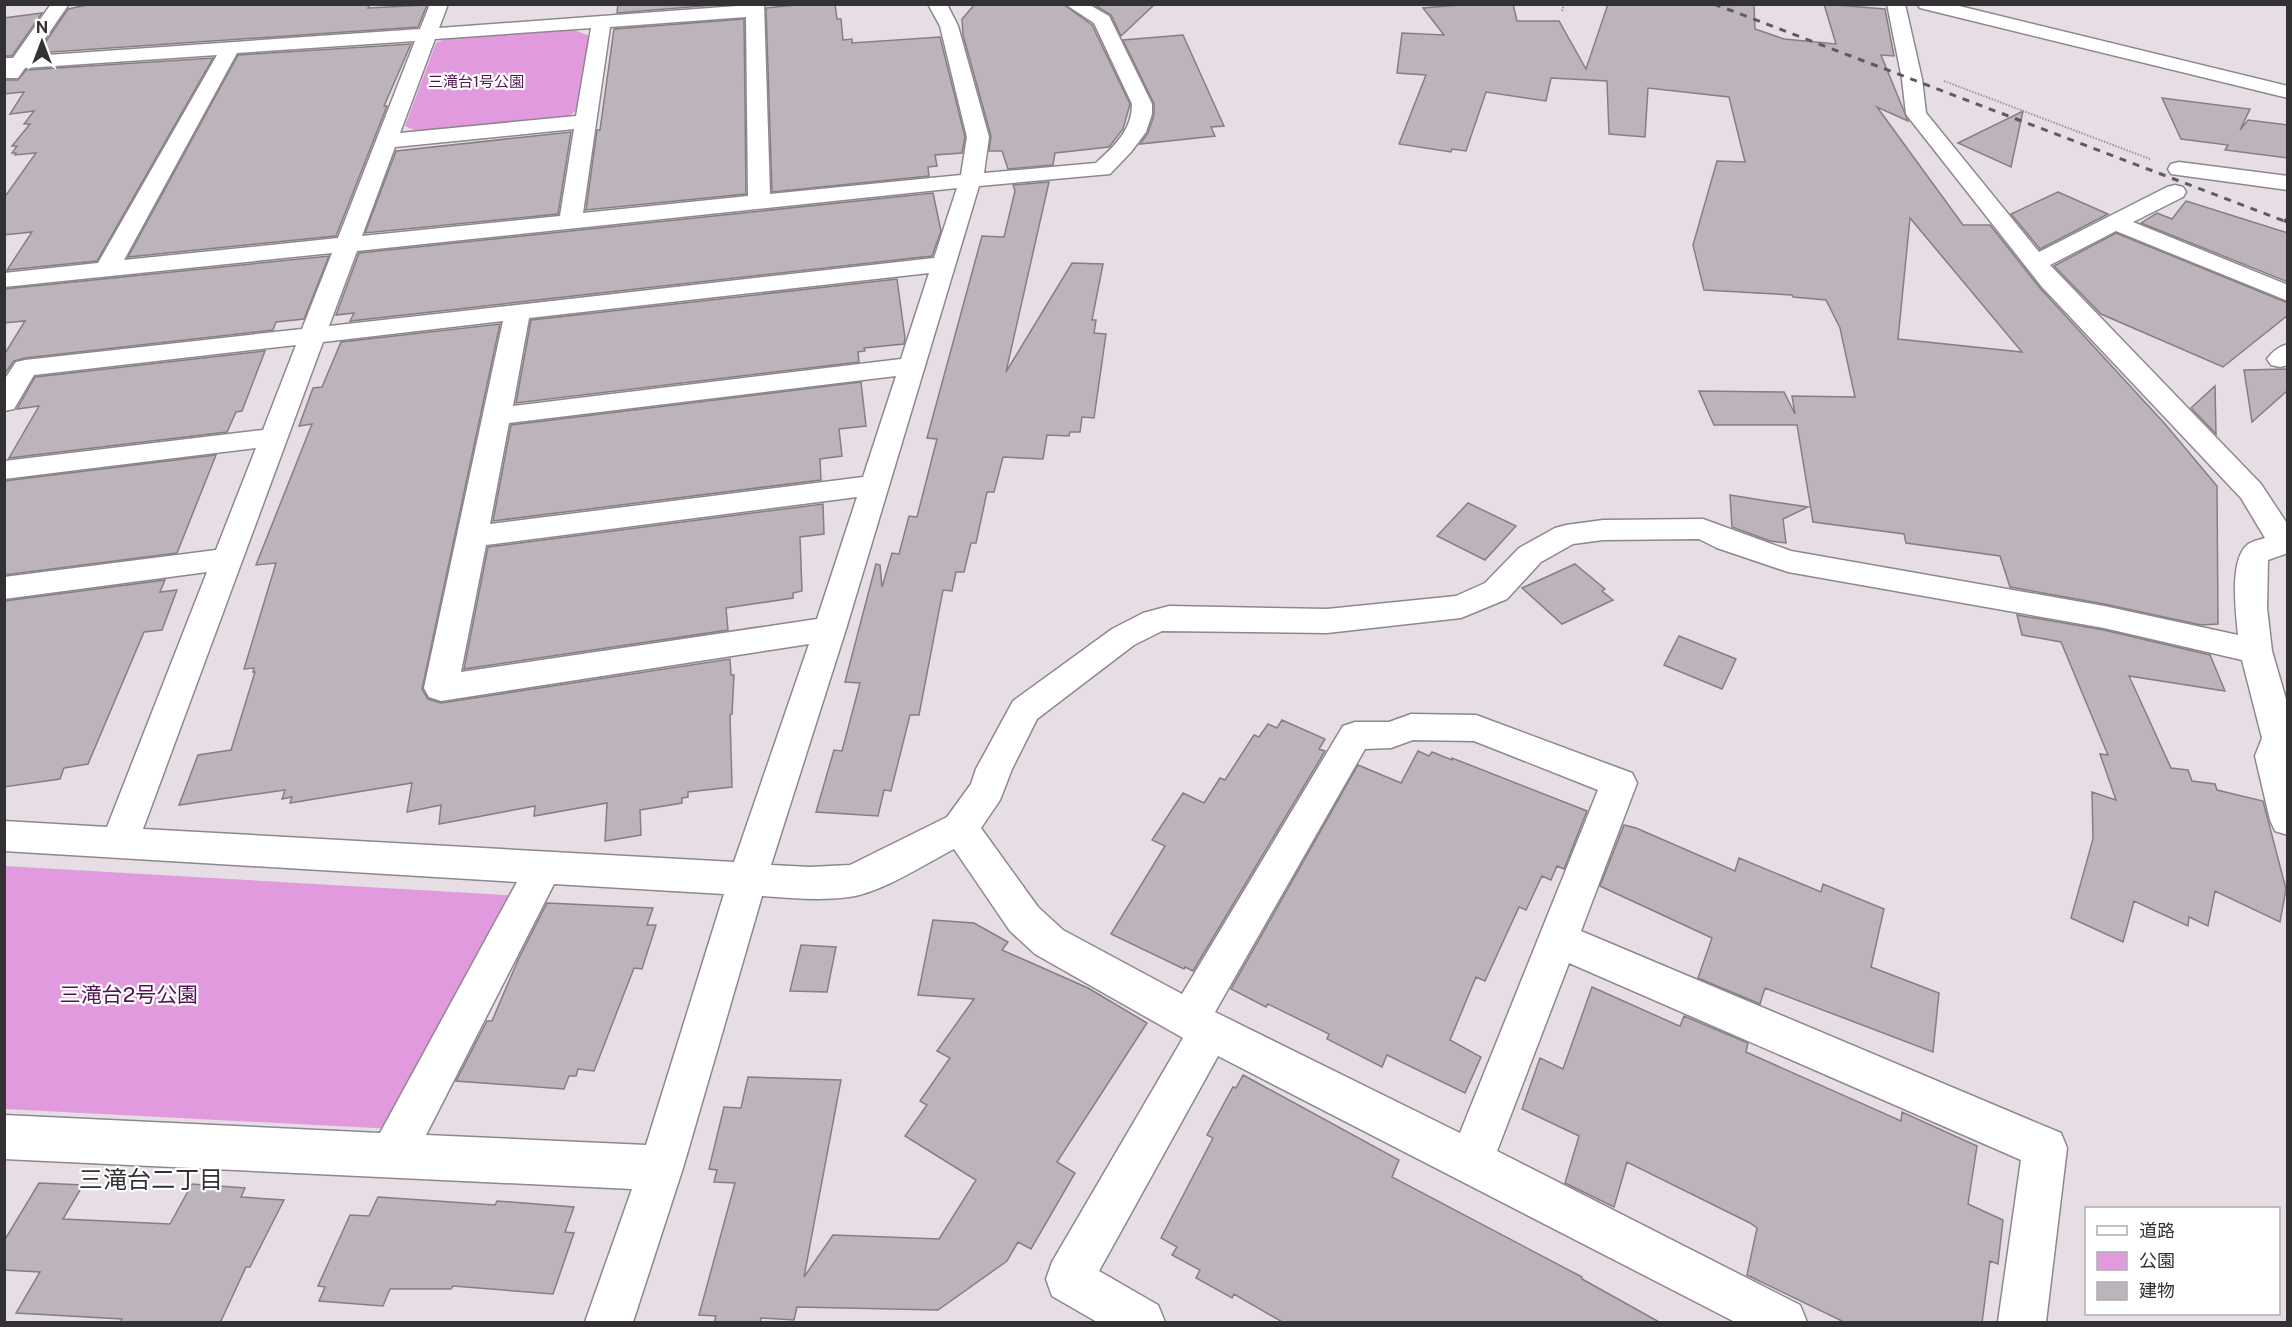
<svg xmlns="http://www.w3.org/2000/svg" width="2292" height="1327" font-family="'Public Sans','Noto Sans JP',sans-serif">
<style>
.green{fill:#e19ade}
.building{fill:#bcb3bb;stroke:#867e86;stroke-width:1.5;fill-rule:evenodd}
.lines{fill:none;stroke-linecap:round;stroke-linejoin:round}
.minor-casing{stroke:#8f878f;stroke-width:3}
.path{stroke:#9c969b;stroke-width:2;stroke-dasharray:1.5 1.5;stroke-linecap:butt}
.minor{fill:#fff;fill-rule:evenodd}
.rail-far1{stroke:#5e5a5e;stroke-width:3;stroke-dasharray:7 7;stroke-linecap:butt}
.rail{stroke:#5e5a5e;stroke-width:4;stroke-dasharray:8 8;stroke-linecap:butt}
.labels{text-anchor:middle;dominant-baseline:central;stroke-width:4.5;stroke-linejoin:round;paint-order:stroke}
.far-park-label{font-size:15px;fill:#541354;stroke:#fff}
.near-park-label{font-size:21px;fill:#541354;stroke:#fff}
.near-neighbourhood-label{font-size:24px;fill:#343134;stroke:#fff}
</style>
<rect width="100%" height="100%" fill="#e6dde5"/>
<!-- green -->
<path class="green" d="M 571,29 L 590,36 L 579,108 L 567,118 L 419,132 L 405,126 L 436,43 L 449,37 Z
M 4,866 L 522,896 L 394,1129 L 5,1109 Z"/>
<!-- building -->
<path class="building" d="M 92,4 L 370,4 L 368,8 L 427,5 L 418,27 L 38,53 L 68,9 Z
M 618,4 L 727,4 L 617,13 Z
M 806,4 L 835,4 L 837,19 L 841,19 L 843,40 L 852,39 L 852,43 L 940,37 L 965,137 L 962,153 L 935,155 L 937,166 L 928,167 L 929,176 L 772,192 L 766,8 Z
M 975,4 L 1063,4 L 1092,25 L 1130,104 L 1123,129 L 1109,147 L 1055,153 L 1053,165 L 1008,169 L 1002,151 L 989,151 L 991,136 L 963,35 L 962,19 Z
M 1093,4 L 1155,4 L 1121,36 L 1111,15 Z
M 1472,4 L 1513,4 L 1517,21 L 1559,21 L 1586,69 L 1608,4 L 1754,4 L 1755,29 L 1784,39 L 1836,44 L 1824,4 L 1885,9 L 1894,56 L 1881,55 L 1908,121 L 1877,107 L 1963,225 L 1990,225 L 2040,288 L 2165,424 L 2217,486 L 2218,624 L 2201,625 L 2104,604 L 2010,587 L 2000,556 L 1906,543 L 1904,534 L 1813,522 L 1797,425 L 1714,425 L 1699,391 L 1784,392 L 1795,414 L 1792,396 L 1855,397 L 1840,328 L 1826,300 L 1793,297 L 1792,295 L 1704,290 L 1693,245 L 1717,161 L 1745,162 L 1729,97 L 1648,88 L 1645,137 L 1609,134 L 1607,81 L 1551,78 L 1546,101 L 1486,92 L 1466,151 L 1452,149 L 1451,152 L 1399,144 L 1426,75 L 1397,73 L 1402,33 L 1444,35 L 1423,8 ZM 1910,218 L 2022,352 L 1898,339 Z
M 42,13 L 12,56 L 4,56 L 4,18 Z
M 744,19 L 746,194 L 586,210 L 597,130 L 600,130 L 614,29 Z
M 1183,35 L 1224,126 L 1211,127 L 1215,136 L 1140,144 L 1148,133 L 1154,115 L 1154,104 L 1123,40 Z
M 411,44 L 384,106 L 387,106 L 336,236 L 128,257 L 238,55 Z
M 213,58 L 97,261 L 7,270 L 32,232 L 4,235 L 4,198 L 36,153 L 15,155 L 16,153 L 12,153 L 17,146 L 12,146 L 30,124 L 24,124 L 34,111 L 10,114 L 24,92 L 4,94 L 4,80 L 18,80 L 26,70 Z
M 2162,98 L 2250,109 L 2240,130 L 2248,120 L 2288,125 L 2288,158 L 2225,150 L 2228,145 L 2181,139 Z
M 2023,111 L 2011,167 L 1958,143 Z
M 571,132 L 558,214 L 365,233 L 396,151 Z
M 1049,182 L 1006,372 L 1072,263 L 1103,264 L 1092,320 L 1096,320 L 1094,333 L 1106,334 L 1094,418 L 1082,417 L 1080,432 L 1070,432 L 1069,436 L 1047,435 L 1043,459 L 1003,457 L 994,492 L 987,492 L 976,543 L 971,543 L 964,572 L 956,572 L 952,591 L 943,590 L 919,715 L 910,715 L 891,791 L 884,790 L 878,816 L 816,812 L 834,750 L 842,751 L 860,683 L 845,682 L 876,564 L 880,565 L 882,587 L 892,553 L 899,554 L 909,516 L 917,517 L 937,439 L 927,438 L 982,236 L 1004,237 L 1015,191 L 1013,185 Z
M 2058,192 L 2108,214 L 2040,249 L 2011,214 Z
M 933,193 L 941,231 L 932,256 L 350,321 L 354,313 L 336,315 L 359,253 Z
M 2186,201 L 2288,233 L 2288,282 L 2141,223 L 2157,213 L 2172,219 Z
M 2116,233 L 2288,303 L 2288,315 L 2223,367 L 2101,314 L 2054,266 Z
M 329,256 L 304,319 L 276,322 L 273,330 L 25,358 L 14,361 L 4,375 L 4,355 L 25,321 L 4,323 L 4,289 Z
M 897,279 L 905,338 L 904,344 L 864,348 L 865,351 L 858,352 L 859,362 L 516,403 L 531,320 Z
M 500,324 L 422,689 L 428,699 L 441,703 L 730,659 L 731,675 L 734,675 L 732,714 L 730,715 L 732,787 L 688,792 L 688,797 L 682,798 L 682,803 L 640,810 L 641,835 L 605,841 L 607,803 L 534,816 L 535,806 L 439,824 L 441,805 L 407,812 L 412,783 L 290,803 L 292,797 L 282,799 L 285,790 L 179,805 L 198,755 L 231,750 L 255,672 L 253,672 L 254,668 L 244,669 L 276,563 L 256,565 L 312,424 L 299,426 L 313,388 L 322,387 L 341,342 Z
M 265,351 L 242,411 L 236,412 L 227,432 L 9,458 L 39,406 L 17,409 L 35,377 Z
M 2288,369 L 2288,390 L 2252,422 L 2244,370 Z
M 861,382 L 866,426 L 839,429 L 842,456 L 820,459 L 821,480 L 493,521 L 511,425 Z
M 2215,386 L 2216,434 L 2191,408 Z
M 216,455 L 177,553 L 4,575 L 4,481 Z
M 1730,495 L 1767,501 L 1808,507 L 1783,519 L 1786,543 L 1770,541 L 1732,527 Z
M 1468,503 L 1516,526 L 1485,560 L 1437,536 Z
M 823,504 L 824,534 L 800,537 L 802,591 L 793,593 L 793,598 L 726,608 L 728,630 L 464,669 L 488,547 Z
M 1575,564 L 1605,589 L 1602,591 L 1613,600 L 1562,624 L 1522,588 Z
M 165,580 L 160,592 L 177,590 L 162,630 L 144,632 L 88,764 L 64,768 L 60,779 L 4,787 L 4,601 Z
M 2017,615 L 2104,630 L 2210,655 L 2225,691 L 2129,676 L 2171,768 L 2188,770 L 2192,781 L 2215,784 L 2217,790 L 2263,801 L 2286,889 L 2280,922 L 2215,891 L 2208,926 L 2189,917 L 2188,926 L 2134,901 L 2123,942 L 2071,918 L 2093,839 L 2092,792 L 2116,800 L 2100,754 L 2108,755 L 2061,642 L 2022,635 Z
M 1679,636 L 1736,659 L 1722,689 L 1664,665 Z
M 1282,720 L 1325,739 L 1319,749 L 1325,751 L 1193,971 L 1185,967 L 1184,969 L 1111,934 L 1165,846 L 1152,840 L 1183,793 L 1204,803 L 1220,778 L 1225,780 L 1254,735 L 1259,737 L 1268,724 L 1277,728 Z
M 1418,751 L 1429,756 L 1432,752 L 1452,760 L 1452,758 L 1587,811 L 1564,869 L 1557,866 L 1551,880 L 1542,876 L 1526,910 L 1519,907 L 1485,981 L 1476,977 L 1450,1040 L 1481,1057 L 1465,1093 L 1387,1055 L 1382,1067 L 1327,1039 L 1329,1034 L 1268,1004 L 1266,1007 L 1231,989 L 1358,765 L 1401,783 Z
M 1624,825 L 1636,828 L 1735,871 L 1739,858 L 1821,892 L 1823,884 L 1884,909 L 1871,967 L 1939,993 L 1933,1052 L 1765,988 L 1760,1004 L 1698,978 L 1712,938 L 1600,886 Z
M 547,903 L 653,908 L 647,925 L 656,925 L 642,969 L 634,968 L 594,1071 L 578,1069 L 576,1076 L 569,1076 L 564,1089 L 456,1081 L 487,1021 L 492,1021 L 518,960 Z
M 933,920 L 974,923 L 1008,942 L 1002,950 L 1088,988 L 1147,1023 L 1057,1162 L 1075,1173 L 1031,1249 L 1018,1242 L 1007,1261 L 938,1310 L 797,1307 L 794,1320 L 761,1318 L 760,1323 L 714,1323 L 716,1316 L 699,1315 L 735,1183 L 714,1182 L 717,1170 L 709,1169 L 724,1107 L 741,1108 L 748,1077 L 841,1080 L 804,1277 L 833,1235 L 939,1239 L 976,1180 L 905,1136 L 927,1105 L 920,1101 L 950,1058 L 937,1051 L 974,999 L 918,995 Z
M 801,945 L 836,947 L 827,992 L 790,991 Z
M 1592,987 L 1677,1025 L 1680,1026 L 1684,1016 L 1748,1043 L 1746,1052 L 1901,1121 L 1902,1112 L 1977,1146 L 1968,1204 L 2003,1220 L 1998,1264 L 1990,1261 L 1982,1323 L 1846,1323 L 1747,1275 L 1757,1228 L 1750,1223 L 1627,1162 L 1614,1207 L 1565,1183 L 1579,1136 L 1522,1109 L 1540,1058 L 1563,1069 Z
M 1243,1075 L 1399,1160 L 1392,1177 L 1582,1277 L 1582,1279 L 1661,1323 L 1284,1323 L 1234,1294 L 1232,1298 L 1196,1278 L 1200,1270 L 1172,1255 L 1177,1247 L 1161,1238 L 1213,1138 L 1207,1135 L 1233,1087 L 1236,1088 Z
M 39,1183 L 83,1185 L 63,1219 L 170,1224 L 192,1184 L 245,1188 L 241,1197 L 284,1200 L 250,1267 L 246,1267 L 220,1323 L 120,1323 L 122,1319 L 16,1313 L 40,1272 L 4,1270 L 4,1241 Z
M 378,1197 L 495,1205 L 497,1201 L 574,1207 L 565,1232 L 574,1233 L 553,1294 L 453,1286 L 451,1289 L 390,1289 L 383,1306 L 319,1301 L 325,1287 L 318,1286 L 350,1215 L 369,1216 Z"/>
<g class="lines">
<!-- minor casing -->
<g class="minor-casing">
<path id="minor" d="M 51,4 L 69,4 L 33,56 L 420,29 L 430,4 L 448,4 L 439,28 L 764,4 L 770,194 L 961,175 L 967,137 L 940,26 L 928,4 L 947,4 L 958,26 L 989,137 L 984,173 L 1096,163 C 1114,146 1132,131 1132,104 L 1094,23 L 1065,4 L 1088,4 L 1109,16 L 1152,104 L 1152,114 L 1146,132 L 1131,152 L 1110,174 L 979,186 L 846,629 L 771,865 L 810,867 L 850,865 L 947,817 L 971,784 L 976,769 L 1013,701 L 1112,629 L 1143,613 L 1169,606 L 1327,609 L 1456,596 L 1485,583 L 1519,548 L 1555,528 L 1566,525 L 1603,520 L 1703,519 L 1791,551 L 2104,606 L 2238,635 C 2236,612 2229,561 2247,545 C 2252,541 2259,540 2265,538 L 2241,498 L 2042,287 L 1909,118 L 1906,114 L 1902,79 L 1887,4 L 1905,4 L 1922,79 L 1926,113 L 2039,252 L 2167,187 L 2175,185 L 2183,187 L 2186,192 L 2183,197 L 2133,222 L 2288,285 L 2288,301 L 2116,231 L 2050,265 L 2261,484 L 2288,525 L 2288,553 L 2268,560 L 2267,608 L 2272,651 L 2288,706 L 2288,835 L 2275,831 L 2270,820 L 2255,756 L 2262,738 L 2242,660 L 2104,628 L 1788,572 L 1717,548 L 1699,539 L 1603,540 L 1573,544 L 1541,562 L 1507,599 L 1461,618 L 1327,633 L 1162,631 L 1134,645 L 1037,719 L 1012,769 L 1000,800 L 981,828 L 1038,907 L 1063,930 L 1182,994 L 1343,726 L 1355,722 L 1389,722 L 1411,714 L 1476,715 L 1632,773 L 1637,783 L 1581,931 L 2061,1133 L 2067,1148 L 2046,1322 L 1998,1322 L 2021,1160 L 1569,963 L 1497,1151 L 1800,1305 L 1807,1322 L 1735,1322 L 1218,1056 L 1099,1271 L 1158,1305 L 1165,1322 L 1097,1322 L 1052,1296 L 1046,1279 L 1052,1262 L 1183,1038 L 1035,954 L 1010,931 L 954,849 C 925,864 881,893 849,897 C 821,901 791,898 762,896 L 683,1168 L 633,1322 L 585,1322 L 632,1189 L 4,1159 L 4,1115 L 380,1133 L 517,882 L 4,851 L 4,821 L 107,827 L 207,572 L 4,599 L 4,577 L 216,550 L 256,448 L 4,479 L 4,461 L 263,430 L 296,345 L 34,375 L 14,409 L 4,411 L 4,380 L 16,362 L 25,360 L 302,329 L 332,253 L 4,287 L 4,273 L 98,263 L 217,55 L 25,68 L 18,78 L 4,78 L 4,58 L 13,58 ZM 746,17 L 748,196 L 583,213 L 610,27 ZM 591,28 L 576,116 L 400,133 L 435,39 ZM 415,41 L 338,238 L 124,260 L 237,53 ZM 574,129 L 560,216 L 362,236 L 395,147 ZM 957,188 L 934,258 L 329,326 L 357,251 ZM 929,273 L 901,359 L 513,406 L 529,318 ZM 503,321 L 424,688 L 429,697 L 441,701 L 809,644 L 734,862 L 143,829 L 323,342 ZM 896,376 L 863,477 L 490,524 L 509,423 ZM 857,497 L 817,619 L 461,672 L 486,545 ZM 1413,740 L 1474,741 L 1598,790 L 1460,1133 L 1215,1012 L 1365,749 L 1391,748 ZM 554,884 L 724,894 L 646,1145 L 426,1135 Z
M 1917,4 L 1951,4 L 2288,86 L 2288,98 L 1920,8 Z
M 2179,162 L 2288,176 L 2288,190 L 2171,174 L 2168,169 L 2171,164 Z
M 2288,344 L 2288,365 L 2280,367 L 2271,365 L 2267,359 C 2273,351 2278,347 2288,344 Z"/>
</g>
<!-- path -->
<path class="path" d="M 1562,11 L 1564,4
M 1944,81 L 2150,159"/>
<!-- minor -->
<use href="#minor" class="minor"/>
<!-- rail-far1 -->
<path class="rail-far1" d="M 1714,4 L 2287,222"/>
<!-- rail -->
<path class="rail" d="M 2284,220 L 2288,222"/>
</g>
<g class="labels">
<!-- far-park labels -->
<g class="far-park-label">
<text x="476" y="81">三滝台1号公園</text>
</g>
<!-- near-park labels -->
<g class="near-park-label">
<text x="129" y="994">三滝台2号公園</text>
</g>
<!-- near-neighbourhood labels -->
<g class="near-neighbourhood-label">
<text x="151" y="1179">三滝台二丁目</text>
</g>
</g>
<!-- border -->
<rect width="2292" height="1327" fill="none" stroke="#343134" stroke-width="12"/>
<!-- legend -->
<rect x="2085" y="1207" width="195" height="108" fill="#ffffff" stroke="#aeadae" stroke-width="1.5"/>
<rect x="2097" y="1226" width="30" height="9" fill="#ffffff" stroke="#aeadae" stroke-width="1.5"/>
<text x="2139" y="1237" font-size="18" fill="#343134">道路</text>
<rect x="2097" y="1252" width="30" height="18" fill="#e19ade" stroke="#aeadae" stroke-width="1.5"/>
<text x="2139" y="1267" font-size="18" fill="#343134">公園</text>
<rect x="2097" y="1282" width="30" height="18" fill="#bcb3bb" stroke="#aeadae" stroke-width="1.5"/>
<text x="2139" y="1297" font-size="18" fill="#343134">建物</text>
<!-- north arrow -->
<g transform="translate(42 42)" stroke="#ffffff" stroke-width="4.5" paint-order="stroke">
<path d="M0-4.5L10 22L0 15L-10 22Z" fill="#343134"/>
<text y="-9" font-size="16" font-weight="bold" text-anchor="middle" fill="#343134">N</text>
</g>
</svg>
